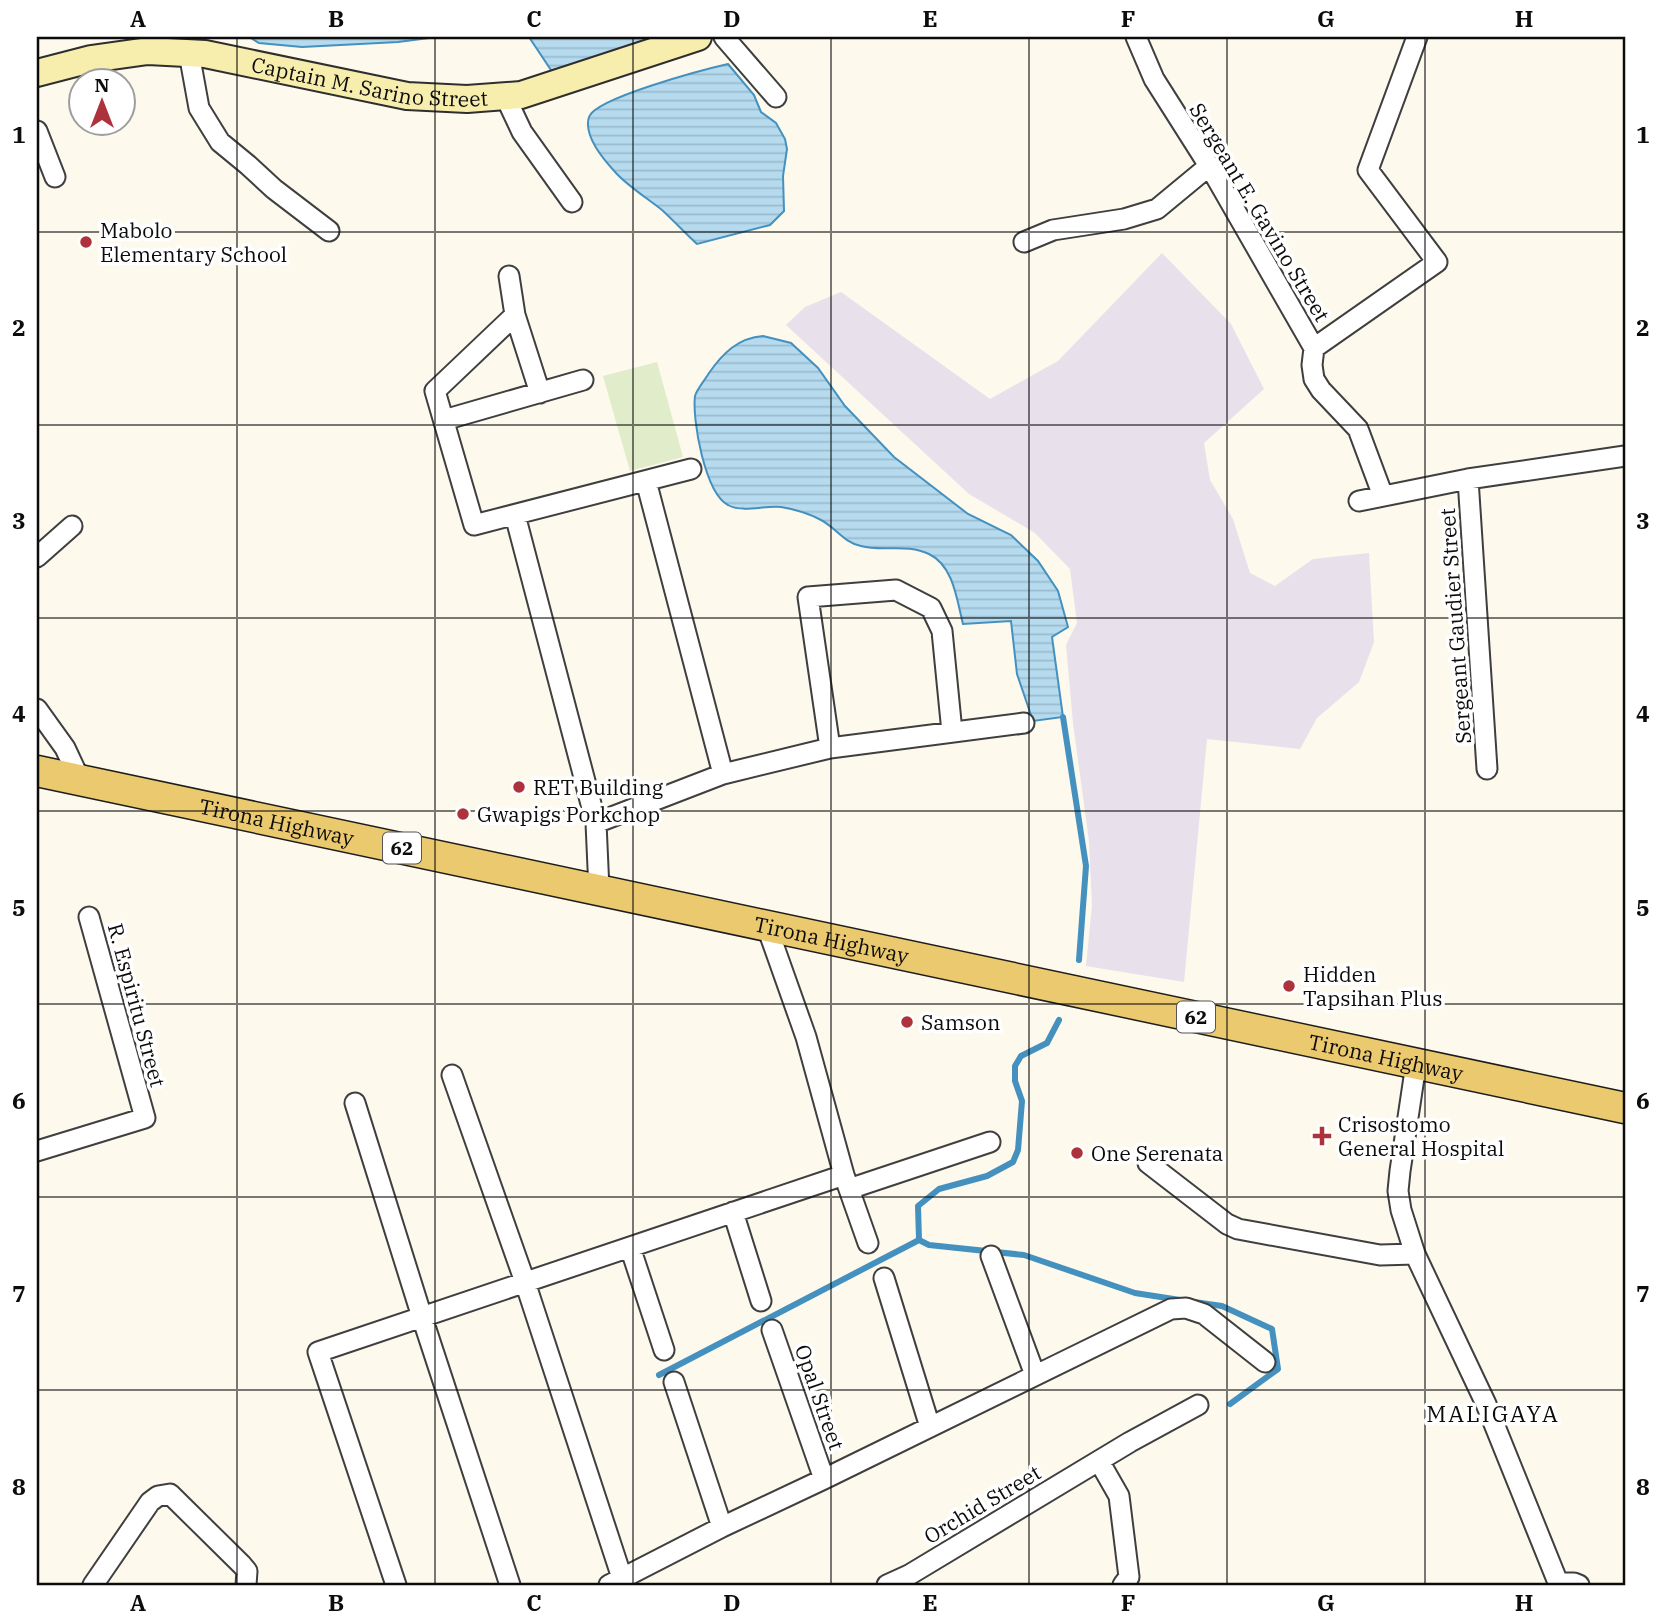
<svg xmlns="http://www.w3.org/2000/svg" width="1662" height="1622" font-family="'IBM Plex Serif',serif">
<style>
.industrial{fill:#e8e0ea}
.pitch{fill:#e1ecca}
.water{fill:url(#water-rules);stroke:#4491bf;stroke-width:2}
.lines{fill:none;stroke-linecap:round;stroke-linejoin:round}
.stream{stroke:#4491bf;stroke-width:6}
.street-casing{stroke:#3f3f3f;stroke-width:23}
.secondary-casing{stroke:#2e2e2e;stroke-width:30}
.primary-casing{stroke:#1d1d1d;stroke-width:33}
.street{stroke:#fff;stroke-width:19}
.secondary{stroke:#f7edad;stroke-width:26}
.primary{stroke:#ebc96e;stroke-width:30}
.grid{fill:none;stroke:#0c0c0c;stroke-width:2;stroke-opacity:0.55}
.poi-dot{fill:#ad323b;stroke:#fff;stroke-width:2.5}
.labels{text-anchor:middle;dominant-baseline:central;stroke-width:7;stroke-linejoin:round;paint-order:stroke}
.shield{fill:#fff;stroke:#555;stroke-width:2}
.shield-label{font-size:19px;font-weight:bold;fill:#0c0c0c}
.street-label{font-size:21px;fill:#0c0c0c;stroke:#fff}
.poi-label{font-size:21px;fill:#0c0c0c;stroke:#fff;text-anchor:start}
.neighbourhood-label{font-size:23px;letter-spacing:2px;fill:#0c0c0c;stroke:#fff}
.neatline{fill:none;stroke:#0c0c0c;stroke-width:2.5}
.grid-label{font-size:23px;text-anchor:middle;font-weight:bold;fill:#0c0c0c}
</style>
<defs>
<pattern id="water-rules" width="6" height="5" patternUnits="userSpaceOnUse" patternTransform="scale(1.75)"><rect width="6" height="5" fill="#b6dbef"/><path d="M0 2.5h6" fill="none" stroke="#9bbbcc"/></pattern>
</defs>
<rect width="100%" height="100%" fill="#fdf9ec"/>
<!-- industrial -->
<path class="industrial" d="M 1162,253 L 1231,324 L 1264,389 L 1204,443 L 1210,480 L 1233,519 L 1250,573 L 1275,586 L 1313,559 L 1369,553 L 1374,642 L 1359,682 L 1317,718 L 1300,749 L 1207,739 L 1184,982 L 1086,966 L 1092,905 L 1089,841 L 1073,723 L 1066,645 L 1077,623 L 1070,569 L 1035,533 L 969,494 L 786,325 L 805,307 L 841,292 L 990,399 L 1058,361 Z"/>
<!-- pitch -->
<path class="pitch" d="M 657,362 L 683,457 L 630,471 L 603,376 Z"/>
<!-- water -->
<path class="water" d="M 249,37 L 437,37 L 398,42 L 302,47 L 259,43 Z
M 529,37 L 673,37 L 555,76 Z
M 728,64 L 754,95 L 761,112 L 776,123 L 785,139 L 787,149 L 783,176 L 784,211 L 770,225 L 697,244 C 685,233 674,221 662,210 C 647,198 629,187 616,173 C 604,160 583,136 589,117 C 595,98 706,69 728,64 Z
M 763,336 L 791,343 L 818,368 L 845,406 L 894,457 L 968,514 L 1011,535 L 1038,561 L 1058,591 L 1068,627 L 1052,637 L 1063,717 L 1033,721 L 1017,674 L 1011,621 L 963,624 C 957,601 954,566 929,554 C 907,543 883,552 861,546 C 844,543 835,527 821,520 C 810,514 793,509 781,507 C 765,505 742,513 728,505 C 705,493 692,420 695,396 C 697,389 705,380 709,373 C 723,353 738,338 763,336 Z"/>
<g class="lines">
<!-- stream -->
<path class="stream" d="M 1063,717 L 1086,866 L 1079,960
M 1059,1020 L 1047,1043 L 1021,1056 L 1015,1066 L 1015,1081 L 1022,1101 L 1018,1150 L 1013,1162 L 987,1176 L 939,1189 L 918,1206 L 919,1240 L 929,1245 L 1024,1255 L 1135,1293 L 1180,1300
M 1194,1302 L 1222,1306 L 1272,1329 L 1278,1369 L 1230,1404
M 659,1375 L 919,1240"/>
<!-- street casing -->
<g class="street-casing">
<path id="street" d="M 724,37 L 776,97
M 1136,37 L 1154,79 L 1213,172 L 1314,348 L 1437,262 L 1368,170 L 1417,37
M 189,53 L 199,108 L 220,142 L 248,165 L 274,189 L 329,231
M 505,96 L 522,132 L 572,202
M 37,131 L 55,177
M 1024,242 L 1053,230 L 1124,219 L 1157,209 L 1209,166
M 509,276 L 515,315 L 540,393
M 515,315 L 435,391 L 474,525 L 691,469
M 1314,348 L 1312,365 L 1314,379 L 1321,390 L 1358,429 L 1383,496
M 444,420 L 583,380
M 1468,479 L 1487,769
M 646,481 L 723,774
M 1359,501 L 1468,479 L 1625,456
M 515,515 L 596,823 L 599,890
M 37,557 L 72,526
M 37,709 L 65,748 L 80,780
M 830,748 L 808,597 L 896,590 L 931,608 L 942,631 L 952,732
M 596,823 L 723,774 L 830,748 L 1024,723
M 767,927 L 806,1037 L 844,1175 L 868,1243
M 1416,1064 L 1400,1171 L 1398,1191 L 1401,1210 L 1415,1254 L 1486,1404 L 1559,1585
M 452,1075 L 525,1282 L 622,1578
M 355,1103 L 422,1317 L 510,1585
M 37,1151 L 145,1118 L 89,917
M 1148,1163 L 1227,1224 L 1238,1229 L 1380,1255 L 1415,1254
M 849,1189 L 990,1142
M 733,1212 L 761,1301
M 630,1247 L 664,1350
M 991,1256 L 1035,1375
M 884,1278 L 930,1427
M 772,1330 L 824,1479
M 674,1382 L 722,1527
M 1099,1461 L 1119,1496 L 1129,1577 L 1123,1585
M 1559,1583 L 1574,1583 L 1579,1585
M 93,1585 L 150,1502 L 158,1496 L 170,1494 L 242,1565 L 247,1571 L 246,1585
M 396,1585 L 318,1352 L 844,1175
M 609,1585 L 722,1527 L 824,1479 L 1171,1309 L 1186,1308 L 1204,1314 L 1265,1362
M 887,1585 L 909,1575 L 1130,1442 L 1198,1405"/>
</g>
<!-- secondary casing -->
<g class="secondary-casing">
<g id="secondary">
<path id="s1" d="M 37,73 L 91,59 L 148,51 L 205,54 L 407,96 L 467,99 L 521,95 L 698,37"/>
</g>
</g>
<!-- primary casing -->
<g class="primary-casing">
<g id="primary">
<path id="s2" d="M 37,771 L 1625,1108"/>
</g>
</g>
<!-- street -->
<use href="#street" class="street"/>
<!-- secondary -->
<use href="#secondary" class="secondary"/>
<!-- primary -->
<use href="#primary" class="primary"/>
</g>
<!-- grid -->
<path class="grid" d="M 237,37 L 237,1585M 435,37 L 435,1585M 633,37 L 633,1585M 831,37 L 831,1585M 1029,37 L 1029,1585M 1227,37 L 1227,1585M 1425,37 L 1425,1585M 37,232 L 1625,232M 37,425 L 1625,425M 37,618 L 1625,618M 37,811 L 1625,811M 37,1004 L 1625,1004M 37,1197 L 1625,1197M 37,1390 L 1625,1390"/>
<!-- markers -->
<g class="poi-dot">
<circle cx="86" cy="242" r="7"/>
<circle cx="519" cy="787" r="7"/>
<circle cx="463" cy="814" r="7"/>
<circle cx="1289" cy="986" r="7"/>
<circle cx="907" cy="1022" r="7"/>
<path d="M1318.5 1125.5h7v7h7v7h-7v7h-7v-7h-7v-7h7z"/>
<circle cx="1077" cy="1153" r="7"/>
</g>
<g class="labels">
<!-- shield labels -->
<g class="shield">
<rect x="383" y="832.5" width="38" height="31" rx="5"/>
<rect x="1177" y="1001.5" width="38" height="31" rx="5"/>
</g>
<g class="shield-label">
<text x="402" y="848">62</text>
<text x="1196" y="1017">62</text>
</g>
<!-- street labels -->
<g class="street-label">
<text stroke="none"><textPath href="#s1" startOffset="338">Captain M. Sarino Street</textPath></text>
<text transform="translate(1260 212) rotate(59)">Sergeant E. Gavino Street</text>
<text transform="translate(1455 626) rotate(-94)">Sergeant Gaudier Street</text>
<text stroke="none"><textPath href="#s2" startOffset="245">Tirona Highway</textPath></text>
<text stroke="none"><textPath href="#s2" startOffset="812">Tirona Highway</textPath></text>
<text transform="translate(137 1005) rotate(75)">R. Espiritu Street</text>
<text stroke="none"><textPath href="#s2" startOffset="1379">Tirona Highway</textPath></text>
<text transform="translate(820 1397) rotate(71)">Opal Street</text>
<text transform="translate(982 1504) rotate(-31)">Orchid Street</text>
</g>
<!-- poi labels -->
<g class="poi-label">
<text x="100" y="230">Mabolo<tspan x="100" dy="24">Elementary School</tspan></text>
<text x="533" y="787">RET Building</text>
<text x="477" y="814">Gwapigs Porkchop</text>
<text x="1303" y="974">Hidden<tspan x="1303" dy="24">Tapsihan Plus</tspan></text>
<text x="921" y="1022">Samson</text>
<text x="1338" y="1124">Crisostomo<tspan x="1338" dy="24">General Hospital</tspan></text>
<text x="1091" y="1153">One Serenata</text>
</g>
<!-- neighbourhood labels -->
<g class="neighbourhood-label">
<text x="1493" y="1413">MALIGAYA</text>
</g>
</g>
<!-- border -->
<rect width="1662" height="1622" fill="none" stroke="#ffffff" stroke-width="77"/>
<!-- north arrow -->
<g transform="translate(102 102)"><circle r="33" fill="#ffffff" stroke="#9e9e9e" stroke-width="2"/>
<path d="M0-5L12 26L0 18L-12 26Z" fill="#ad323b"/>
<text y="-10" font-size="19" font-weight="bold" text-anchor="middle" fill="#0c0c0c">N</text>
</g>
<rect x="38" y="38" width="1586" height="1546" class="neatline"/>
<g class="grid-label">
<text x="138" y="27">A</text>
<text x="336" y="27">B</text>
<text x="534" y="27">C</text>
<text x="732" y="27">D</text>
<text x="930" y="27">E</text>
<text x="1128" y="27">F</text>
<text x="1326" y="27">G</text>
<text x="1524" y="27">H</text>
<text x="19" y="143">1</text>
<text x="1643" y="143">1</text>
<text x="19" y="336">2</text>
<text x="1643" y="336">2</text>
<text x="19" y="529">3</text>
<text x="1643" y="529">3</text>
<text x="19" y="722">4</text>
<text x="1643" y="722">4</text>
<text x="19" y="916">5</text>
<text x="1643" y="916">5</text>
<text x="19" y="1109">6</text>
<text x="1643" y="1109">6</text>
<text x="19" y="1302">7</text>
<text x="1643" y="1302">7</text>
<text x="19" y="1495">8</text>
<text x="1643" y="1495">8</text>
<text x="138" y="1611">A</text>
<text x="336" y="1611">B</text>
<text x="534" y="1611">C</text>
<text x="732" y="1611">D</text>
<text x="930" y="1611">E</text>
<text x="1128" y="1611">F</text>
<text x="1326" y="1611">G</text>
<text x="1524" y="1611">H</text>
</g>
</svg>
